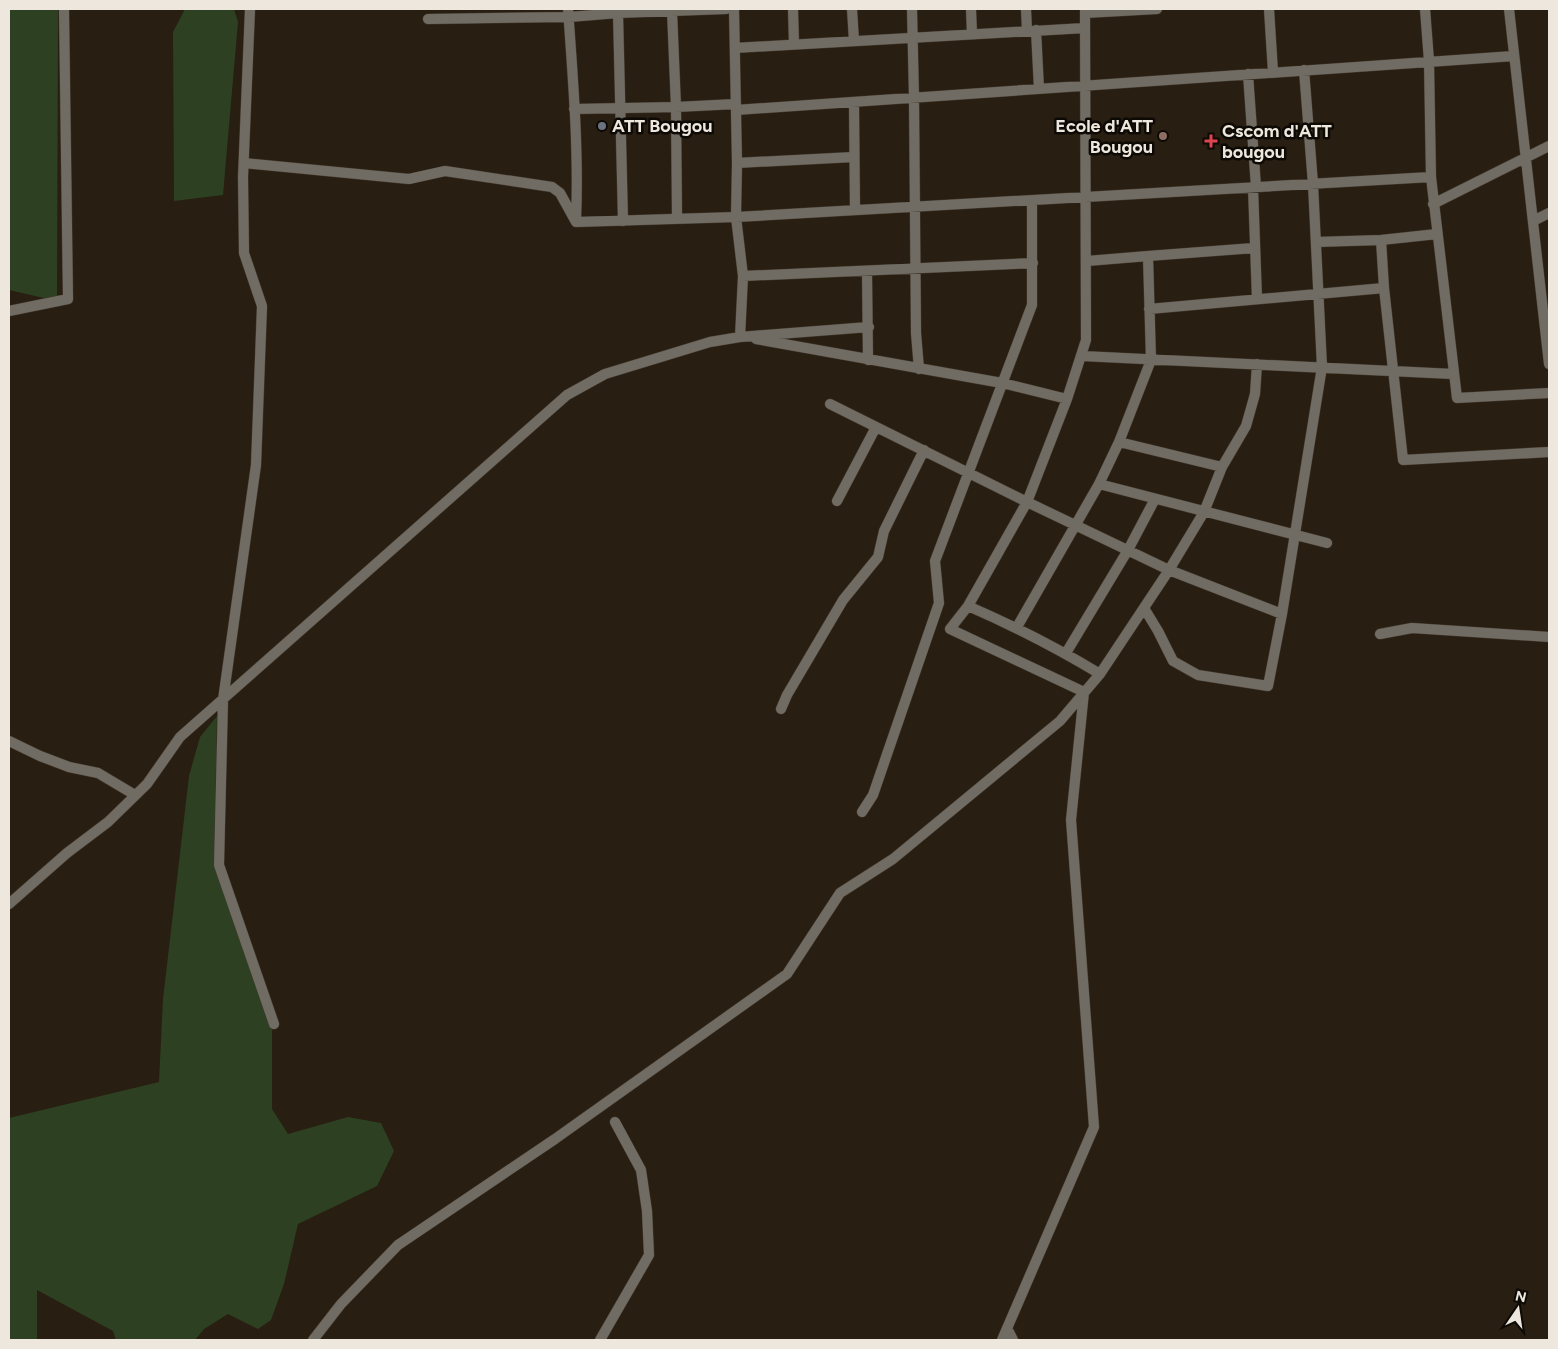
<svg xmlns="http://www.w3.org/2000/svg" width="1558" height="1349" font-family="Figtree,sans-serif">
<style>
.green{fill:#2e4022}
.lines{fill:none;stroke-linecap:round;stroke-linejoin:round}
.minor-casing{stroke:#443a2e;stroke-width:11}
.minor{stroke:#706c64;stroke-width:10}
.worship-dot{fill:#6b7280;stroke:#0d0904;stroke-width:2}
.education-dot{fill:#8d6e63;stroke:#0d0904;stroke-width:2}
.health-dot{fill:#e0444e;stroke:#0d0904;stroke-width:2}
.labels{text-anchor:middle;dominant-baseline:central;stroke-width:5;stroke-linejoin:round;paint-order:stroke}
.poi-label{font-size:18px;font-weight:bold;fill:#ede7dd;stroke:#0d0904;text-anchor:start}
</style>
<rect width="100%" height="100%" fill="#281e11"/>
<!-- green -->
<path class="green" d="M 9,9 L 58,9 L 57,301 L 9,290 Z
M 185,9 L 234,9 L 238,22 L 223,195 L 174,201 L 173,32 Z
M 217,716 L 214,863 L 272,1030 L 272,1109 L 288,1134 L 348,1117 L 381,1123 L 394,1151 L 377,1186 L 298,1224 L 284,1284 L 271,1320 L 258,1329 L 228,1314 L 204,1329 L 195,1340 L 116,1340 L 113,1331 L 37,1290 L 37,1340 L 9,1340 L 9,1118 L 159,1082 L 163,999 L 189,776 L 200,737 Z"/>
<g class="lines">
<!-- minor casing -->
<g class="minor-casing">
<path id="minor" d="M 250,9 L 243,177 L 244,253 L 262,306 L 256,465 L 223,700 L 219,865 L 274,1024
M 568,9 C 573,79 579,151 576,221
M 734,9 L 737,163 L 736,217 L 743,276 L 740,337
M 793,9 L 794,44
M 852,9 L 854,41
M 912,9 L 914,98 L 916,333 L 919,369
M 971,9 L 972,34
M 1026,9 L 1027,31
M 1269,9 L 1273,72
M 1425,9 L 1429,61 L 1431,177 L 1457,398 L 1549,393
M 1509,9 L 1549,364
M 672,11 L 676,107 L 677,218
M 618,13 L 623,221
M 1085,13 L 1157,9
M 428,19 L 569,17 L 618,13 L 726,9
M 1036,30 L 1039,89
M 735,48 L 1085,28
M 1248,74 L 1256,187
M 854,102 L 855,210
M 574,109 L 676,107 L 736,104
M 736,110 L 1514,56
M 244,163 L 409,179 L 445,171 L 552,187 L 560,193 L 576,222 L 736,217 L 1431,177
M 737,163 L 854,157
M 1253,187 L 1257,299
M 1433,204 L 1549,146
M 1533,221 L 1549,213
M 1381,240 L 1384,288 L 1403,460 L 1549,452
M 1316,242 L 1381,240 L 1437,234
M 1148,256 L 1254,248
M 867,271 L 868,360
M 743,276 L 1033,263
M 1149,309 L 1384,288
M 9,311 L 68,299 L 64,9
M 756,339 L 1002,383 L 1067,399
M 1082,356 L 1453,374
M 830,404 L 1027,502 L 1169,570 L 1282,614 L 1268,686 L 1198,675 L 1173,661 L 1158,631 L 1144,608
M 1119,442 L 1222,467
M 1099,484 L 1327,543
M 837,501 L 876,427
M 968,606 C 1014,626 1057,648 1100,674
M 1282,614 L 1322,367 L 1313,184 L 1304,70
M 1017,627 L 1099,484 L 1119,442 L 1151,360 L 1148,256 L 1087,261
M 1380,634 L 1412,628 L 1549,637
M 1066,653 L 1128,550 L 1155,499
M 781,709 L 787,695 L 843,600 L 878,557 L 884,531 L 924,450
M 9,741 L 40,756 L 69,767 L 98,773 L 135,795
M 862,812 L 873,795 L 939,603 L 935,561 L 1032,305 L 1032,201
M 9,904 L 67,853 L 108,822 L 147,784 L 180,737 L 567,395 L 605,374 L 710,342 L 740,337 L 869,327
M 1007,1328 L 1013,1340
M 313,1340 L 341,1304 L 398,1245 L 555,1139 L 787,974 L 840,893 L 893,859 L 1060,721 L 1100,674 L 1169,570 L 1204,512 L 1222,467 L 1246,426 L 1255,394 L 1257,364
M 600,1340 L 649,1255 L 647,1211 L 641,1170 L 615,1122
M 1002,1340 L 1094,1127 L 1071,820 L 1084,692 L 950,629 L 968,606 L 1027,502 L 1067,399 L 1086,340 L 1085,9"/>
</g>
<!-- minor -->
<use href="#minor" class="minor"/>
</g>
<!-- markers -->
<circle class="worship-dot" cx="602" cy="126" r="5"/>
<circle class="education-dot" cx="1163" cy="136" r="5"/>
<path class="health-dot" d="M1208.5 133.5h5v5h5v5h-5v5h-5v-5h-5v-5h5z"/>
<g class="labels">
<!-- poi labels -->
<g class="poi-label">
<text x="612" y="126">ATT Bougou</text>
<text x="1153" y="126" text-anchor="end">Ecole d'ATT<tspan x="1153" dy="21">Bougou</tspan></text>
<text x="1222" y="131">Cscom d'ATT<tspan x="1222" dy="21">bougou</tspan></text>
</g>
</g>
<!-- border -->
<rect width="1558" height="1349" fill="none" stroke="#ede7dd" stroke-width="20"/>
<!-- north arrow -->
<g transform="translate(1518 1309) rotate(13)" stroke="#0d0904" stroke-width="4" paint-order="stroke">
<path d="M0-4L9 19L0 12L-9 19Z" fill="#ede7dd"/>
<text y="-8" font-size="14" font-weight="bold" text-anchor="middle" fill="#ede7dd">N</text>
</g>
</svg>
